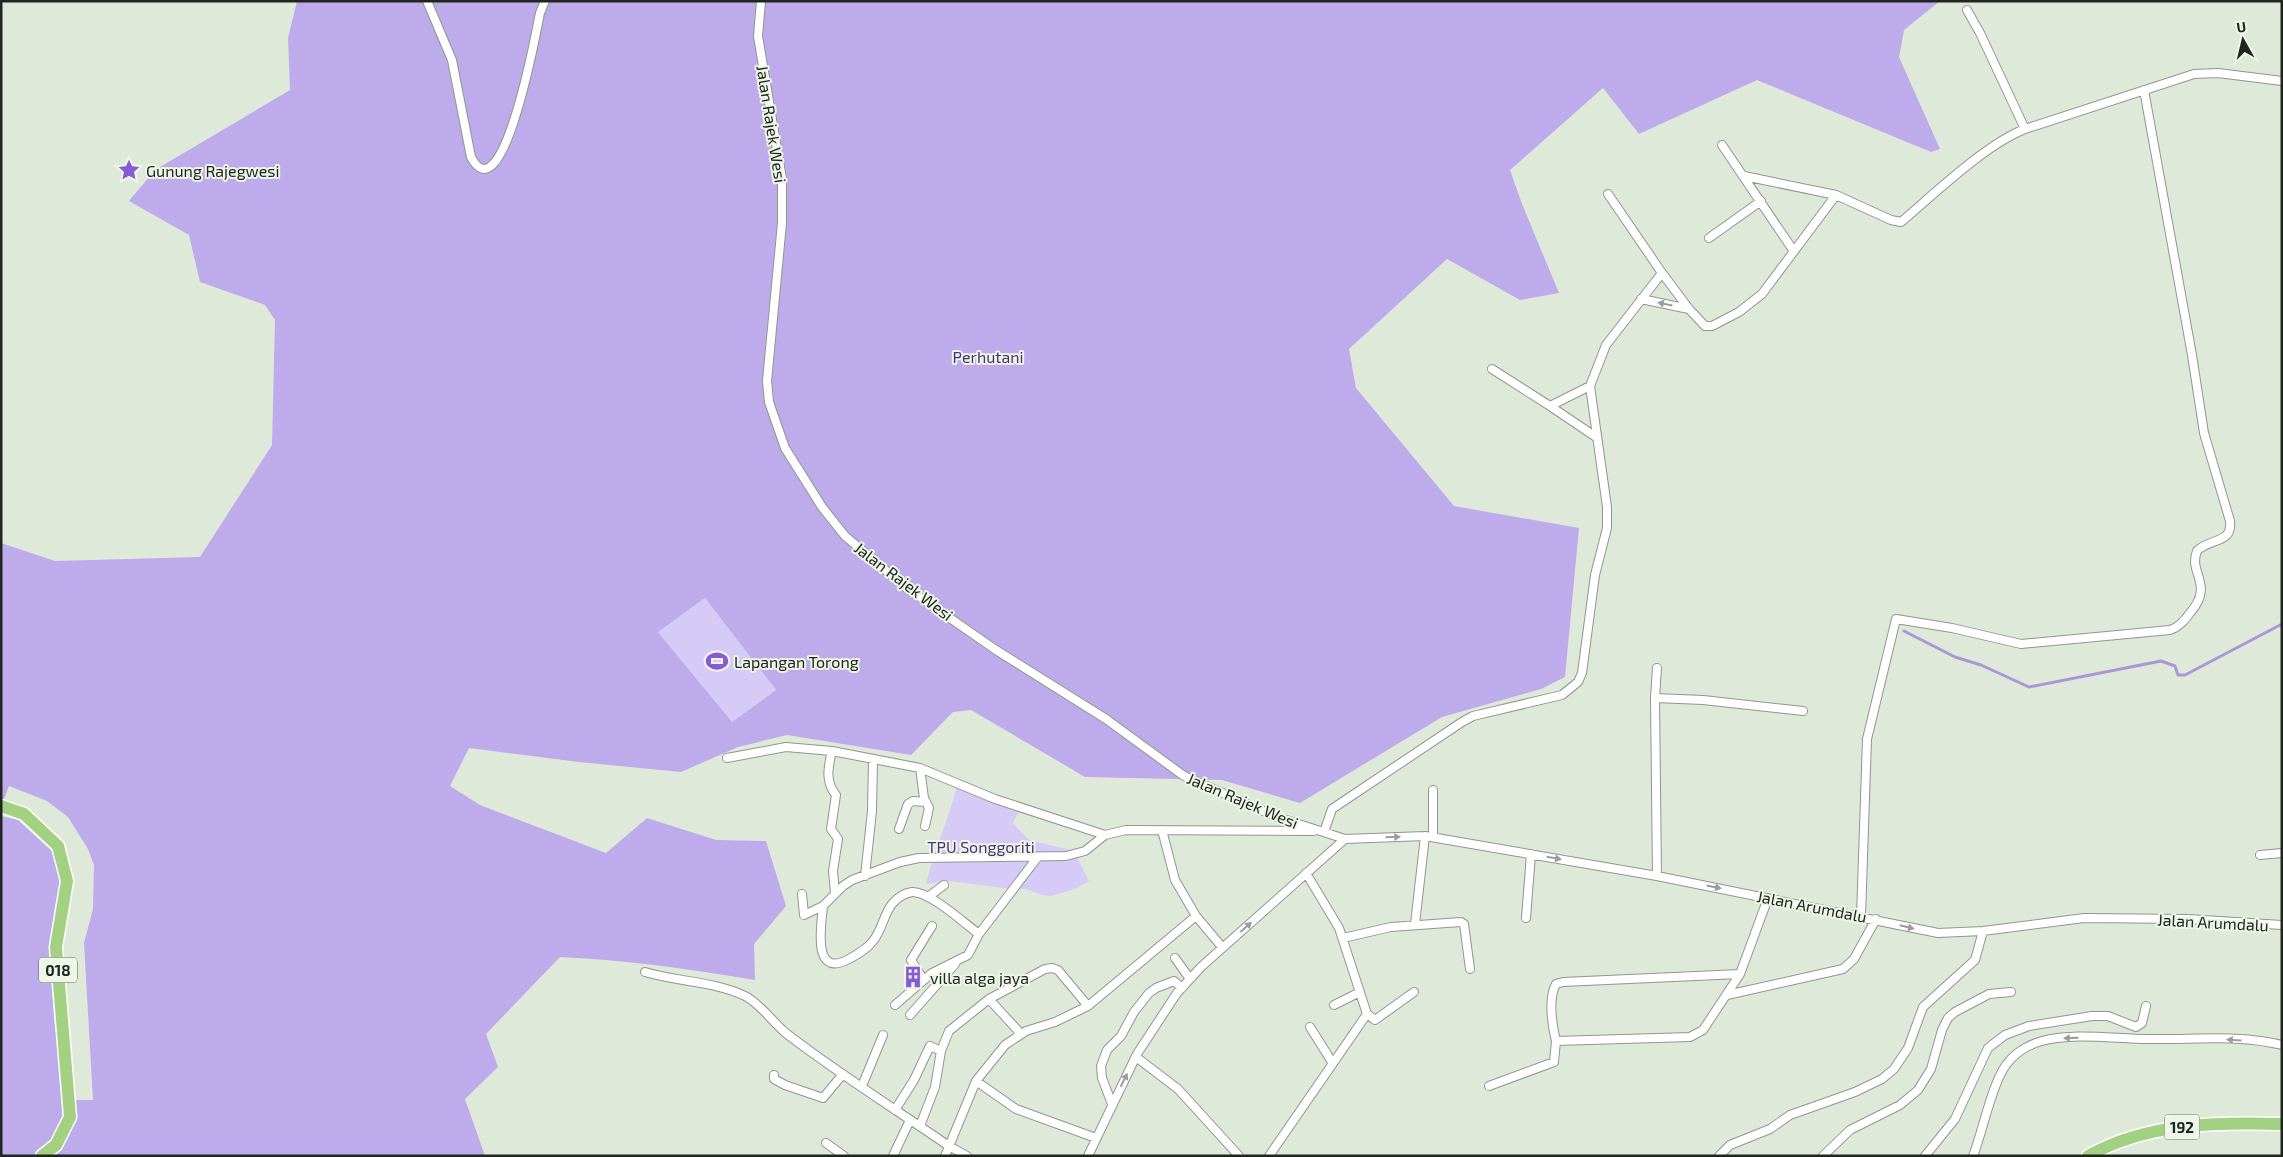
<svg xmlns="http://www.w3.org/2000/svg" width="2283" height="1157" font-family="'Exo 2',sans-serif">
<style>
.green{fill:#d6caf7}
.forest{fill:#bdabeb;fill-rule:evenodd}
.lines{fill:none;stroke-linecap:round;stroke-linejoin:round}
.stream{stroke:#aa98d6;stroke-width:3}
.street-casing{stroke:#8f988b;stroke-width:10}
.primary-casing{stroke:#fff;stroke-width:15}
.street{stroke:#fff;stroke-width:8}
.primary{stroke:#a4d082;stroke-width:12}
.oneway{fill:#9b9d9b}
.labels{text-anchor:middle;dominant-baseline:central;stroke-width:4;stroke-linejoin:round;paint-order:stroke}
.shield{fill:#edf6e7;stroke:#5e645c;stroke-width:1}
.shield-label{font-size:15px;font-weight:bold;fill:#212520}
.street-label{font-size:16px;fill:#212520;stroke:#edf6e7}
.poi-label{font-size:16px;fill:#212520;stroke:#edf6e7;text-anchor:start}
.park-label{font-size:16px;fill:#4b307a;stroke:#edf6e7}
</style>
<rect width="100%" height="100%" fill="#dfe9da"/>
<!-- green -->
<path class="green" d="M 705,598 L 776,690 L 732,722 L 658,632 Z
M 957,787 L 1019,810 L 1013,823 L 1029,840 L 1074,851 L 1089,881 L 1075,889 L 1051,896 L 1042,895 L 1026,889 L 1012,889 L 949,881 L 926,884 C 934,851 948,820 957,787 Z"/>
<!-- forest -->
<path class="forest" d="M 297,1 L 1940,1 L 1904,30 L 1899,57 L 1940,149 L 1931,152 L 1757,80 L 1639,134 L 1603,88 L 1510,170 L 1522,204 L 1559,293 L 1520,300 L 1447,259 L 1349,349 L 1356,388 L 1454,506 L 1579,528 L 1565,677 L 1541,689 L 1442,717 L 1300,803 L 1222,780 L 1085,777 L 971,710 L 953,712 L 911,755 L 787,735 L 738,747 L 681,772 L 579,762 L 469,748 L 450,786 L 480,805 L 606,853 L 647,818 L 716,840 L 766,841 L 786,906 L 754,944 L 755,980 C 690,969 626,960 560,957 L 486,1034 L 498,1067 L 465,1099 L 485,1156 L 1,1156 L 1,816 L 18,820 L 54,853 L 60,884 L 49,946 L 54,1016 L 64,1100 L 93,1100 L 84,943 L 93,909 L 94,865 L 88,849 L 68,817 L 47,801 L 9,786 L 1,808 L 1,543 L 55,561 L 200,557 L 272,445 L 275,320 L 265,305 L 200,282 L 189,235 L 129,201 L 155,170 L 290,90 L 288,38 ZM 705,598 L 776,690 L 732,722 L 658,632 Z"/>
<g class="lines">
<!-- stream -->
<path class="stream" d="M 1904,631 L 1955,657 L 1981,665 L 2029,687 L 2161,661 L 2175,666 L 2178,675 L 2185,675 L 2282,624"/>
<!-- street casing -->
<g class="street-casing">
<path id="street" d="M 427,1 L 452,60 L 471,157 C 503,218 537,27 540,13 L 545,1
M 761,1 L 758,36 L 782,179 L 782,223 L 767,381 L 769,402 L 785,448 L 822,507 L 845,536 L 908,589 L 996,650 L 1106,719 L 1184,776 L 1277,817 L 1345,839 L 1425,836 L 1657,876 L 1938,933 L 1983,931 L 2084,918 L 2188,919 L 2282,925
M 1967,10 L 1980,33 L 2025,129
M 1722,145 L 1793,250
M 1744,176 L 1836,195
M 1608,194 L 1662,273 L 1689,309 L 1705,326 L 1712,326 L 1739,312 L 1762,294 L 1836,195 L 1891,220 L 1901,222 C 1934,194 1986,144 2025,129 L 2194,74 L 2218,73 L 2282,81
M 1709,238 L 1761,201
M 1641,299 L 1689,309
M 1492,369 L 1550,406
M 1590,386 L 1550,406 L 1596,437
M 1655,698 L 1657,668
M 727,758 L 786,747 L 832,751
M 920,768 L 924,798 L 929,808 L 925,826
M 899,829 L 908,804 L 913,801 L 926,802
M 1162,830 L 1175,880 L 1196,916 L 1222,947
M 1324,832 L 1332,809 L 1462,722 L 1473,716 L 1562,695 L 1578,682 L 1582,673 L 1595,575 L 1607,528 L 1607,507 L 1590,386 L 1606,345 L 1662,273
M 1433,837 L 1433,790
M 2260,855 L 2282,853
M 865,876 L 872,811 L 873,761
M 1657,876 L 1655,698 L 1703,700 L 1803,711
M 835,893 L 833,871 L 838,839 L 831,829 L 836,795 C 825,782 828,767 832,751 L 920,768 L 995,799 L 1105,835 L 1126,830 L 1314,831
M 802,894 L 804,915 L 823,906
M 928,897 L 944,885
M 1861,916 L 1867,739 L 1896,619 L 1952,628 L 2021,644 L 2170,630 C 2179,627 2184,621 2190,613 C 2215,584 2188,574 2197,551 C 2209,538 2233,544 2230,521 L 2204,433 L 2192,355 L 2144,90
M 1526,918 L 1531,854
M 1415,924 L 1425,836
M 979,934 C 964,923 929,891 912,892 C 905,893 897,898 892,904 C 884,914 882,930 873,941 C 867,949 858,954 849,959 C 812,979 821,927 823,906 L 843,886 L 852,880 L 900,862 L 919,858 L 1066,856 L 1085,851 L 1105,835
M 1343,938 L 1391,927 L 1461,922 L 1464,924 L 1470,969
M 1175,958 L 1190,979
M 645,972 C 678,982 713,981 745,996 C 761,1004 773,1023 787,1034 C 839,1074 895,1109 949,1146 L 967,1156
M 1740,974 L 1703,1030 L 1690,1037 L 1556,1041 C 1552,1025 1548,998 1556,984 L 1563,982 L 1740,974 L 1768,898
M 923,979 L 911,960 L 932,926
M 1727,995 L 1843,969 L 1854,959 L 1876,919
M 989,999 L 1021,1034
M 895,1005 L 932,973 L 968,955 L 979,934 L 1037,858
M 1334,1005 L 1360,992
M 1367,1014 L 1375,1020 L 1414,992
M 910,1015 L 955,964
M 1310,1027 L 1332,1062
M 1136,1057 L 1178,1089 L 1239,1156
M 774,1075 L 774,1079 L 785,1085 L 823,1098 L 843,1074
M 976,1081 L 1016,1109 L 1096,1138
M 862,1086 L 883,1035
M 1489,1086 L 1554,1062 L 1556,1041
M 1112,1104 L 1102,1078 L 1101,1066 L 1107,1050 L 1121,1036 L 1134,1012 L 1149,993 L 1156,988 L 1174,981 L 1182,988
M 895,1110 L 914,1080 L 930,1046 L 941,1051
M 920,1126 L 935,1087 L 941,1051 L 949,1031 L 989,999 L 1045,969 L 1052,968 L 1058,970 L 1088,1006
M 826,1143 L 844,1156
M 893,1156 L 910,1120
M 945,1156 L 976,1081 L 1005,1045 L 1026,1031 L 1055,1022 L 1088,1006 L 1196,916
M 1088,1156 L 1137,1054 L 1177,993 L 1201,967 L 1345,839
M 1269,1156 L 1367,1014 L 1339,928 L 1306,873
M 1719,1156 L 1730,1145 L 1770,1129 L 1790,1115 L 1855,1092 L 1882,1079 L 1894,1069 L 1908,1048 L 1923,1007 L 1975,960 L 1983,931
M 1823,1156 L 1850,1130 L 1900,1105 L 1918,1090 L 1931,1069 L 1942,1030 L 1948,1018 L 1955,1012 L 1989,994 L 2011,992
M 1925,1156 L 1955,1119 L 1988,1048 L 2005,1035 L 2029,1026 L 2092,1016 L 2108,1016 L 2136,1027 L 2142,1023 L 2146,1006
M 1973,1156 C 1983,1131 1993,1077 2010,1060 C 2018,1051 2031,1044 2042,1041 C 2075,1032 2115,1039 2149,1039 C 2192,1040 2240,1034 2282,1045"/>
</g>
<!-- primary casing -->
<g class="primary-casing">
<path id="primary" d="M 1,806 L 24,814 L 58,846 L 67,881 L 56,947 L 70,1117 L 56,1145 L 42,1156
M 2088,1156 C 2147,1123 2215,1122 2282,1124"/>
</g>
<!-- street -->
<use href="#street" class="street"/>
<!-- primary -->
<use href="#primary" class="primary"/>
</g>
<!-- one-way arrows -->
<defs><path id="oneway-solid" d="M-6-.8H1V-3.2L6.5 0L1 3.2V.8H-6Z" transform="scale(1.25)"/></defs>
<g class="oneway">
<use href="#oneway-solid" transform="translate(1665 304) rotate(-168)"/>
<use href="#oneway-solid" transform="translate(1393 837) rotate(-2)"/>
<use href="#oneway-solid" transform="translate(1554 858) rotate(10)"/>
<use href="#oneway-solid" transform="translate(1714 887) rotate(11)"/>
<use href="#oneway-solid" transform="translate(1246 927) rotate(-41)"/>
<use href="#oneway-solid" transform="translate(1907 927) rotate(14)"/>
<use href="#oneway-solid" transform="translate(2071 1038) rotate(179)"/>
<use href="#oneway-solid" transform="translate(2234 1040) rotate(-177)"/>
<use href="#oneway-solid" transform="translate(1124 1080) rotate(-63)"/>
</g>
<!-- icons -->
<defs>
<g id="sight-bare" transform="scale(1.725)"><path d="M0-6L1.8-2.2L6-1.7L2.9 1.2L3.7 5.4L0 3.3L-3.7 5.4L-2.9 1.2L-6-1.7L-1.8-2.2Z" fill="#875bd5" stroke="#edf6e7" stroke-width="2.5" paint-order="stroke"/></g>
<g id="stadium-bare" transform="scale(1.725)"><path d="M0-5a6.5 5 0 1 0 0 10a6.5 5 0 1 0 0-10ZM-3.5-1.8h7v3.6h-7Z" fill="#875bd5" stroke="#edf6e7" stroke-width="2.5" paint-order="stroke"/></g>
<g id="building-bare" transform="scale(1.725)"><path d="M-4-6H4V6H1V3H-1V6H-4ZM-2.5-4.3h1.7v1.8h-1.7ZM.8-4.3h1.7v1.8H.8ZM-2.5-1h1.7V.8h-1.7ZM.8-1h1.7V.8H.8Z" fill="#875bd5" stroke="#edf6e7" stroke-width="2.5" paint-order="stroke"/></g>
</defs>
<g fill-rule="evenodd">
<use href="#sight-bare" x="129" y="170"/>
<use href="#stadium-bare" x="717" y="661"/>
<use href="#building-bare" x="913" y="977"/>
</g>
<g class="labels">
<!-- shield labels -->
<g class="shield">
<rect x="39" y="957.5" width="38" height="25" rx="4"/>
<rect x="2164.5" y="1114.5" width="35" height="25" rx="4"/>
</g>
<g class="shield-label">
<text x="58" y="970">018</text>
<text x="2182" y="1127">192</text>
</g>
<!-- street labels -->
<g class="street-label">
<text transform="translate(772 124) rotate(81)">Jalan Rajek Wesi</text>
<text transform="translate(904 581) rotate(37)">Jalan Rajek Wesi</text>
<text transform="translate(1243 800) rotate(23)">Jalan Rajek Wesi</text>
<text transform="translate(1812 906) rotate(11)">Jalan Arumdalu</text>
<text transform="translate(2213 922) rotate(3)">Jalan Arumdalu</text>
</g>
<!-- poi labels -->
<g class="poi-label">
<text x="146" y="170">Gunung Rajegwesi</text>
<text x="734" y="661">Lapangan Torong</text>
<text x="930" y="977">villa alga jaya</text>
</g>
<!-- park labels -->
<g class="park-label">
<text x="988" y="356">Perhutani</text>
<text x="981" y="846">TPU Songgoriti</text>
</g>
</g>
<!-- border -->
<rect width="2283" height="1157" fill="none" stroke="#212520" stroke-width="5"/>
<!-- north arrow -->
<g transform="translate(2243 40) rotate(352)" stroke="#edf6e7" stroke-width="4" paint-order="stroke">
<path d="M0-4L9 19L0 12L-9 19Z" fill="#212520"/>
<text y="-8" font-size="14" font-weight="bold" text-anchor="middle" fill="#212520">U</text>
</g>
</svg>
